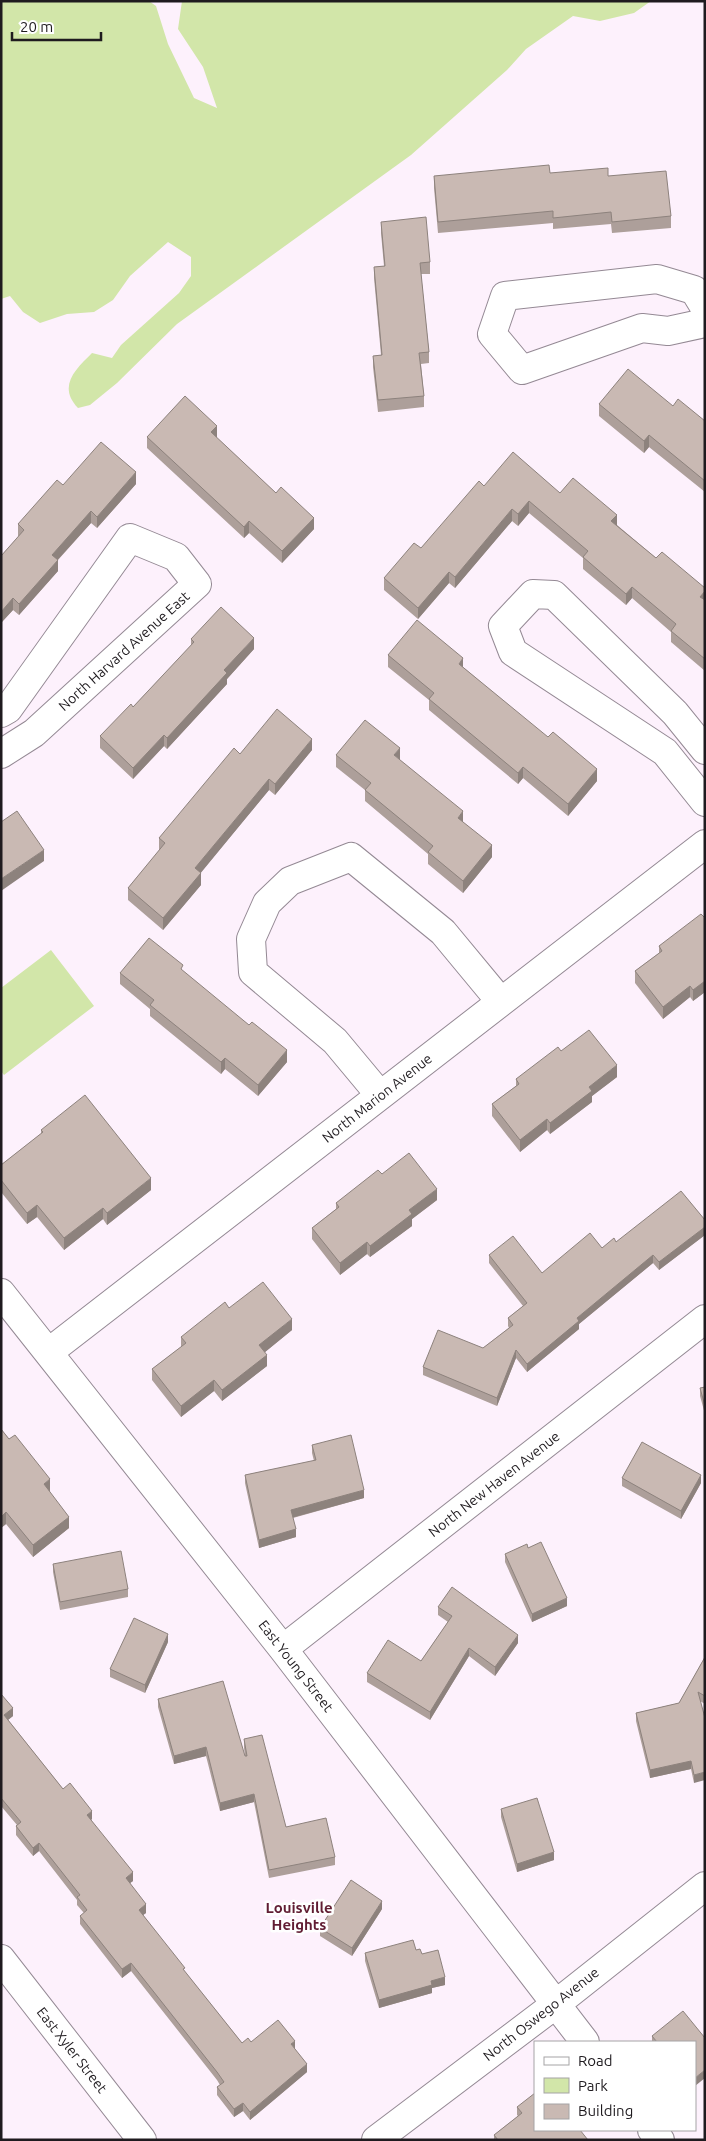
<svg xmlns="http://www.w3.org/2000/svg" width="706" height="2141" font-family="Ubuntu,sans-serif">
<style>
.green{fill:#d2e6a9}
.lines{fill:none;stroke-linecap:round;stroke-linejoin:round}
.street-casing{stroke:#948994;stroke-width:30}
.street{stroke:#fff;stroke-width:28}
.wall{fill:#ad9f9a}
.shaded-wall{fill:#8d827d}
.building{fill:#c9b9b3;stroke:#8d827d}
.labels{text-anchor:middle;dominant-baseline:central;stroke-width:5;stroke-linejoin:round;paint-order:stroke}
.street-label{font-size:14px;fill:#1f1b1f;stroke:#fff}
.neighbourhood-label{font-size:15px;font-weight:bold;fill:#611d33;stroke:#fff}
</style>
<rect width="100%" height="100%" fill="#fdf1fc"/>
<!-- green -->
<path class="green" d="M 1,1 L 149,1 L 156,6 L 168,44 L 194,98 L 217,108 L 203,67 L 178,29 L 182,1 L 651,1 L 634,13 L 600,21 L 573,16 L 526,49 L 507,70 L 411,155 L 177,324 L 117,383 L 90,405 L 78,408 C 57,386 76,369 92,353 L 112,358 L 121,345 L 179,293 L 191,276 L 191,257 L 168,242 L 130,276 L 113,300 L 94,312 L 67,314 L 40,323 L 23,312 L 10,296 L 1,299 Z
M 51,950 L 94,1006 L 4,1075 L 1,1071 L 1,988 Z"/>
<g class="lines">
<!-- street casing -->
<g class="street-casing">
<path id="street" d="M 705,308 L 694,290 L 657,279 L 505,296 L 492,334 L 522,370 L 642,328 L 668,331 L 705,323
M 1,713 L 8,709 L 130,538 L 176,557 L 197,584 L 34,733 L 1,754
M 705,750 L 675,713 L 554,595 L 533,594 L 503,626 L 513,652 L 665,752 L 705,802
M 380,1095 L 335,1041 L 253,972 L 251,939 L 267,903 L 290,881 L 351,857 L 443,932 L 501,1002
M 1,1293 L 283,1649 L 585,2042
M 49,1352 L 705,844
M 283,1649 L 705,1319
M 1,1959 L 142,2140
M 652,2130 L 660,2140
M 376,2140 L 556,2004 L 705,1886"/>
</g>
<!-- street -->
<use href="#street" class="street"/>
</g>
<!-- wall -->
<path class="wall" d="M 550,173 L 608,176 L 671,216 L 671,228 L 612,233 L 611,224 L 553,229 L 553,223 L 438,233 L 434,188 L 434,176 Z
M 381,222 L 430,262 L 430,274 L 421,274 L 429,352 L 429,363 L 421,364 L 424,396 L 424,407 L 378,412 L 373,367 L 373,356 L 381,355 L 374,278 L 374,267 L 384,266 L 381,233 Z
M 599,404 L 673,406 L 705,421 L 705,492 L 649,447 L 644,453 L 599,416 Z
M 147,437 L 217,437 L 217,438 L 314,529 L 282,563 L 249,533 L 244,538 L 147,448 Z
M 136,484 L 97,528 L 91,523 L 58,560 L 58,571 L 19,615 L 13,610 L 1,623 L 1,556 L 19,536 L 18,536 L 18,524 L 63,485 Z
M 484,486 L 560,493 L 617,525 L 656,558 L 705,588 L 705,671 L 671,642 L 671,632 L 632,598 L 626,605 L 583,569 L 583,558 L 529,513 L 518,526 L 512,521 L 455,588 L 449,583 L 418,619 L 384,590 L 384,578 L 421,548 Z
M 191,639 L 254,649 L 227,679 L 227,684 L 167,749 L 164,746 L 133,779 L 100,748 L 100,736 L 133,707 L 191,646 Z
M 388,655 L 463,667 L 597,781 L 568,816 L 523,778 L 518,784 L 429,710 L 429,700 L 388,667 Z
M 312,750 L 275,795 L 269,790 L 200,873 L 201,885 L 163,930 L 128,900 L 128,888 L 160,850 L 159,850 L 159,838 L 240,754 Z
M 336,755 L 400,760 L 463,822 L 492,857 L 463,893 L 428,864 L 428,854 L 365,801 L 365,790 L 336,767 Z
M 705,918 L 705,992 L 693,1001 L 690,997 L 663,1019 L 635,983 L 635,971 L 659,953 L 659,946 Z
M 183,971 L 287,1062 L 258,1096 L 225,1069 L 221,1074 L 150,1016 L 150,1009 L 120,984 L 120,973 Z
M 561,1051 L 617,1077 L 592,1096 L 592,1102 L 550,1134 L 547,1130 L 520,1152 L 492,1116 L 492,1104 L 516,1086 L 516,1079 Z
M 41,1130 L 151,1190 L 107,1225 L 103,1219 L 64,1250 L 37,1217 L 27,1224 L 1,1192 L 1,1165 L 41,1134 Z
M 382,1174 L 437,1200 L 412,1219 L 412,1226 L 370,1257 L 367,1254 L 340,1275 L 312,1239 L 312,1228 L 336,1209 L 336,1203 Z
M 705,1220 L 705,1235 L 659,1270 L 653,1263 L 579,1324 L 579,1329 L 527,1372 L 516,1358 L 497,1406 L 423,1375 L 423,1367 L 483,1348 L 509,1328 L 508,1326 L 508,1318 L 523,1306 L 489,1263 L 489,1255 L 542,1273 L 616,1242 Z
M 229,1308 L 292,1330 L 265,1352 L 267,1366 L 222,1401 L 214,1391 L 181,1417 L 152,1380 L 152,1369 L 181,1347 L 181,1337 Z
M 705,1387 L 705,1414 L 700,1396 L 700,1388 Z
M 1,1429 L 50,1491 L 49,1491 L 69,1528 L 33,1557 L 6,1524 L 1,1528 Z
M 312,1445 L 364,1498 L 293,1518 L 296,1537 L 259,1548 L 245,1483 L 245,1475 L 314,1461 L 312,1453 Z
M 622,1478 L 701,1483 L 681,1519 L 622,1486 Z
M 528,1548 L 567,1606 L 532,1622 L 505,1562 L 505,1554 Z
M 53,1564 L 128,1589 L 128,1597 L 60,1610 L 53,1572 Z
M 438,1607 L 518,1643 L 495,1676 L 469,1656 L 430,1720 L 367,1682 L 367,1673 L 421,1661 L 448,1622 L 438,1615 Z
M 168,1642 L 145,1693 L 110,1677 L 110,1669 Z
M 705,1657 L 705,1704 L 700,1701 L 694,1783 L 691,1769 L 650,1778 L 636,1721 L 636,1713 L 679,1703 Z
M 1,1694 L 13,1716 L 8,1720 L 63,1789 L 92,1819 L 91,1820 L 133,1881 L 130,1883 L 146,1913 L 143,1915 L 185,1972 L 242,2043 L 251,2042 L 295,2049 L 307,2072 L 250,2120 L 243,2111 L 234,2117 L 217,2095 L 217,2087 L 220,2085 L 217,2080 L 131,1971 L 122,1978 L 80,1924 L 80,1916 L 84,1913 L 77,1905 L 77,1900 L 39,1851 L 33,1856 L 16,1835 L 16,1826 L 17,1825 L 1,1806 Z
M 158,1699 L 245,1756 L 244,1748 L 244,1739 L 286,1827 L 335,1857 L 335,1865 L 269,1878 L 254,1802 L 220,1811 L 206,1756 L 174,1764 L 158,1707 Z
M 501,1809 L 554,1860 L 517,1872 L 501,1817 Z
M 382,1909 L 352,1956 L 320,1936 L 320,1928 Z
M 416,1950 L 422,1954 L 445,1985 L 432,1988 L 432,1993 L 379,2008 L 365,1961 L 365,1953 Z
M 652,2036 L 695,2042 L 652,2042 Z
M 517,2107 L 588,2140 L 494,2140 L 494,2135 L 518,2116 L 517,2115 Z"/>
<!-- shaded-wall -->
<path class="shaded-wall" d="M 217,426 L 217,437 L 211,444 L 211,432 Z
M 649,435 L 649,447 L 644,453 L 644,441 Z
M 136,472 L 136,484 L 97,528 L 97,517 Z
M 529,501 L 529,513 L 518,526 L 518,514 Z
M 512,509 L 512,521 L 455,588 L 455,577 Z
M 91,511 L 91,523 L 52,566 L 52,555 Z
M 617,515 L 617,527 L 611,521 Z
M 314,518 L 314,529 L 282,563 L 282,551 Z
M 249,521 L 249,533 L 244,538 L 244,527 Z
M 58,560 L 58,571 L 19,615 L 19,604 Z
M 449,572 L 449,583 L 418,619 L 418,608 Z
M 632,587 L 632,598 L 626,605 L 626,594 Z
M 705,591 L 705,603 L 700,597 Z
M 13,598 L 13,610 L 1,623 L 1,612 Z
M 254,638 L 254,649 L 227,679 L 227,684 L 167,749 L 167,738 L 224,670 Z
M 463,658 L 463,670 L 459,664 Z
M 164,735 L 164,746 L 133,779 L 133,768 Z
M 312,739 L 312,750 L 275,795 L 275,784 Z
M 400,748 L 400,760 L 394,755 Z
M 523,767 L 523,778 L 518,784 L 518,773 Z
M 597,769 L 597,781 L 568,816 L 568,804 Z
M 269,779 L 269,790 L 195,880 L 195,868 Z
M 463,811 L 463,823 L 458,818 Z
M 492,845 L 492,857 L 463,893 L 463,881 Z
M 44,850 L 44,861 L 1,891 L 1,879 Z
M 201,873 L 201,885 L 163,930 L 163,918 Z
M 705,981 L 705,992 L 693,1001 L 693,990 Z
M 690,986 L 690,997 L 663,1019 L 663,1007 Z
M 287,1050 L 287,1062 L 258,1096 L 258,1085 Z
M 225,1058 L 225,1069 L 221,1074 L 221,1062 Z
M 617,1065 L 617,1077 L 592,1096 L 592,1102 L 550,1134 L 550,1123 L 589,1087 Z
M 547,1119 L 547,1130 L 520,1152 L 520,1140 Z
M 151,1178 L 151,1190 L 107,1225 L 107,1213 Z
M 437,1189 L 437,1200 L 412,1219 L 412,1226 L 370,1257 L 370,1246 L 409,1210 Z
M 37,1205 L 37,1217 L 27,1224 L 27,1213 Z
M 103,1208 L 103,1219 L 64,1250 L 64,1238 Z
M 705,1227 L 705,1235 L 659,1270 L 659,1262 Z
M 367,1242 L 367,1254 L 340,1275 L 340,1263 Z
M 653,1255 L 653,1263 L 579,1324 L 579,1329 L 527,1372 L 527,1364 L 577,1318 Z
M 292,1319 L 292,1330 L 259,1357 L 259,1345 Z
M 516,1350 L 516,1358 L 497,1406 L 497,1398 Z
M 267,1355 L 267,1366 L 222,1401 L 222,1390 Z
M 214,1380 L 214,1391 L 181,1417 L 181,1406 Z
M 701,1475 L 701,1483 L 681,1519 L 681,1511 Z
M 50,1479 L 50,1491 L 44,1496 L 44,1484 Z
M 364,1490 L 364,1498 L 291,1518 L 291,1510 Z
M 6,1512 L 6,1524 L 1,1528 L 1,1517 Z
M 69,1517 L 69,1528 L 33,1557 L 33,1545 Z
M 296,1529 L 296,1537 L 259,1548 L 259,1540 Z
M 567,1598 L 567,1606 L 532,1622 L 532,1614 Z
M 168,1634 L 168,1642 L 145,1693 L 145,1685 Z
M 518,1635 L 518,1643 L 495,1676 L 495,1667 Z
M 469,1648 L 469,1656 L 430,1720 L 430,1712 Z
M 13,1708 L 13,1716 L 4,1723 L 4,1715 Z
M 206,1747 L 206,1756 L 174,1764 L 174,1756 Z
M 691,1761 L 691,1769 L 650,1778 L 650,1770 Z
M 705,1772 L 705,1780 L 694,1783 L 694,1775 Z
M 254,1794 L 254,1802 L 220,1811 L 220,1803 Z
M 92,1811 L 92,1819 L 87,1823 L 87,1815 Z
M 39,1843 L 39,1851 L 33,1856 L 33,1848 Z
M 554,1852 L 554,1860 L 517,1872 L 517,1864 Z
M 133,1872 L 133,1881 L 126,1886 L 126,1878 Z
M 382,1901 L 382,1909 L 352,1956 L 352,1948 Z
M 146,1904 L 146,1913 L 139,1918 L 139,1910 Z
M 131,1963 L 131,1971 L 122,1978 L 122,1969 Z
M 445,1977 L 445,1985 L 432,1988 L 432,1993 L 379,2008 L 379,2000 L 431,1981 Z
M 295,2041 L 295,2049 L 291,2044 Z
M 307,2064 L 307,2072 L 250,2120 L 250,2112 Z
M 705,2070 L 705,2078 L 695,2086 L 695,2078 Z
M 243,2103 L 243,2111 L 234,2117 L 234,2109 Z"/>
<!-- building -->
<path class="building" d="M 549,165 L 550,173 L 608,168 L 608,176 L 666,171 L 671,216 L 612,222 L 611,212 L 553,218 L 553,211 L 438,222 L 434,176 Z
M 426,217 L 430,262 L 420,263 L 429,352 L 419,353 L 424,396 L 378,400 L 373,356 L 382,355 L 374,267 L 385,266 L 381,222 Z
M 628,369 L 673,406 L 678,399 L 705,421 L 705,481 L 649,435 L 644,441 L 599,404 Z
M 185,396 L 217,426 L 211,432 L 276,493 L 281,487 L 314,518 L 282,551 L 249,521 L 244,527 L 147,437 Z
M 101,442 L 136,472 L 97,517 L 91,511 L 52,555 L 58,560 L 19,604 L 13,598 L 1,612 L 1,556 L 24,530 L 18,524 L 57,480 L 63,485 Z
M 513,452 L 560,493 L 573,478 L 617,515 L 611,521 L 656,558 L 662,552 L 705,588 L 705,591 L 700,597 L 705,600 L 705,659 L 671,631 L 676,624 L 632,587 L 626,594 L 583,557 L 588,551 L 529,501 L 518,514 L 512,509 L 455,577 L 449,572 L 418,608 L 384,578 L 414,543 L 421,548 L 479,481 L 484,486 Z
M 221,607 L 254,638 L 224,670 L 227,673 L 167,738 L 164,735 L 133,768 L 100,736 L 131,704 L 133,707 L 194,642 L 191,639 Z
M 417,620 L 463,658 L 459,664 L 548,737 L 553,732 L 597,769 L 568,804 L 523,767 L 518,773 L 429,699 L 434,693 L 388,655 Z
M 277,709 L 312,739 L 275,784 L 269,779 L 195,868 L 201,873 L 163,918 L 128,888 L 165,843 L 159,838 L 234,748 L 240,754 Z
M 365,720 L 400,748 L 394,755 L 463,811 L 458,818 L 492,845 L 463,881 L 428,852 L 433,846 L 365,790 L 371,783 L 336,755 Z
M 17,811 L 44,850 L 1,879 L 1,822 Z
M 701,914 L 705,918 L 705,981 L 693,990 L 690,986 L 663,1007 L 635,971 L 662,951 L 659,946 Z
M 149,938 L 183,965 L 181,969 L 249,1025 L 252,1022 L 287,1050 L 258,1085 L 225,1058 L 221,1062 L 150,1005 L 154,1000 L 120,973 Z
M 589,1030 L 617,1065 L 589,1087 L 592,1091 L 550,1123 L 547,1119 L 520,1140 L 492,1104 L 519,1084 L 516,1079 L 558,1047 L 561,1051 Z
M 85,1095 L 151,1178 L 107,1213 L 103,1208 L 64,1238 L 37,1205 L 27,1213 L 1,1180 L 1,1165 L 43,1132 L 41,1130 Z
M 409,1153 L 437,1189 L 409,1210 L 412,1214 L 370,1246 L 367,1242 L 340,1263 L 312,1228 L 339,1207 L 336,1203 L 378,1170 L 382,1174 Z
M 681,1191 L 705,1220 L 705,1227 L 659,1262 L 653,1255 L 577,1318 L 579,1321 L 527,1364 L 516,1350 L 497,1398 L 423,1367 L 438,1330 L 483,1348 L 513,1325 L 508,1318 L 527,1303 L 489,1255 L 513,1236 L 542,1273 L 590,1233 L 602,1248 L 614,1238 L 616,1242 Z
M 263,1282 L 292,1319 L 259,1345 L 267,1355 L 222,1390 L 214,1380 L 181,1406 L 152,1369 L 186,1343 L 181,1337 L 225,1302 L 229,1308 Z
M 705,1387 L 705,1406 L 700,1388 Z
M 1,1429 L 9,1439 L 15,1435 L 50,1479 L 44,1484 L 69,1517 L 33,1545 L 6,1512 L 1,1517 Z
M 351,1435 L 364,1490 L 291,1510 L 296,1529 L 259,1540 L 245,1475 L 316,1460 L 312,1445 Z
M 642,1442 L 701,1475 L 681,1511 L 622,1478 Z
M 541,1542 L 567,1598 L 532,1614 L 505,1554 L 527,1544 L 528,1548 Z
M 121,1551 L 128,1589 L 60,1602 L 53,1564 Z
M 452,1587 L 518,1635 L 495,1667 L 469,1648 L 430,1712 L 367,1673 L 388,1640 L 421,1661 L 452,1616 L 438,1607 Z
M 134,1618 L 168,1634 L 145,1685 L 110,1669 Z
M 705,1657 L 705,1696 L 698,1692 L 705,1718 L 705,1772 L 694,1775 L 691,1761 L 650,1770 L 636,1713 L 679,1703 Z
M 223,1681 L 245,1756 L 247,1756 L 244,1739 L 262,1735 L 286,1827 L 326,1818 L 335,1857 L 269,1870 L 254,1794 L 220,1803 L 206,1747 L 174,1756 L 158,1699 Z
M 1,1694 L 13,1708 L 4,1715 L 63,1789 L 70,1783 L 92,1811 L 87,1815 L 133,1872 L 126,1878 L 146,1904 L 139,1910 L 185,1968 L 183,1969 L 242,2043 L 248,2038 L 251,2042 L 278,2020 L 295,2041 L 291,2044 L 307,2064 L 250,2112 L 243,2103 L 234,2109 L 217,2087 L 224,2082 L 217,2072 L 131,1963 L 122,1969 L 80,1916 L 87,1910 L 77,1897 L 80,1895 L 39,1843 L 33,1848 L 16,1826 L 21,1822 L 1,1798 Z
M 537,1798 L 554,1852 L 517,1864 L 501,1809 Z
M 351,1880 L 382,1901 L 352,1948 L 320,1928 Z
M 413,1940 L 416,1950 L 420,1949 L 422,1954 L 438,1950 L 445,1977 L 431,1981 L 432,1985 L 379,2000 L 365,1953 Z
M 683,2011 L 705,2038 L 705,2070 L 695,2078 L 695,2042 L 657,2042 L 652,2036 Z
M 535,2093 L 535,2130 L 580,2130 L 588,2140 L 498,2140 L 494,2135 L 522,2113 L 517,2107 Z"/>
<g class="labels">
<!-- street labels -->
<g class="street-label">
<text transform="translate(124 651) rotate(-42)">North Harvard Avenue East</text>
<text transform="translate(377 1098) rotate(-38)">North Marion Avenue</text>
<text transform="translate(494 1484) rotate(-38)">North New Haven Avenue</text>
<text transform="translate(296 1666) rotate(52)">East Young Street</text>
<text transform="translate(541 2014) rotate(-38)">North Oswego Avenue</text>
<text transform="translate(72 2050) rotate(52)">East Xyler Street</text>
</g>
<!-- neighbourhood labels -->
<g class="neighbourhood-label">
<text x="299" y="1907">Louisville<tspan x="299" dy="17">Heights</tspan></text>
</g>
</g>
<!-- border -->
<rect width="706" height="2141" fill="none" stroke="#1f1b1f" stroke-width="5"/>
<!-- legend -->
<rect x="534" y="2041" width="162" height="90" fill="#ffffff" stroke="#a5a4a5"/>
<rect x="544" y="2057" width="25" height="8" fill="#ffffff" stroke="#a5a4a5"/>
<text x="578" y="2066" font-size="15" fill="#1f1b1f">Road</text>
<rect x="544" y="2078" width="25" height="15" fill="#d2e6a9" stroke="#a5a4a5"/>
<text x="578" y="2091" font-size="15" fill="#1f1b1f">Park</text>
<rect x="544" y="2104" width="25" height="15" fill="#c9b9b3" stroke="#a5a4a5"/>
<text x="578" y="2116" font-size="15" fill="#1f1b1f">Building</text>
<!-- scale -->
<path d="M12 32v8h89v-8" fill="none" stroke="#1f1b1f" stroke-width="2.5"/>
<text x="20" y="32" font-size="15" fill="#1f1b1f" stroke="#ffffff" stroke-width="4" paint-order="stroke">20 m</text>
</svg>
